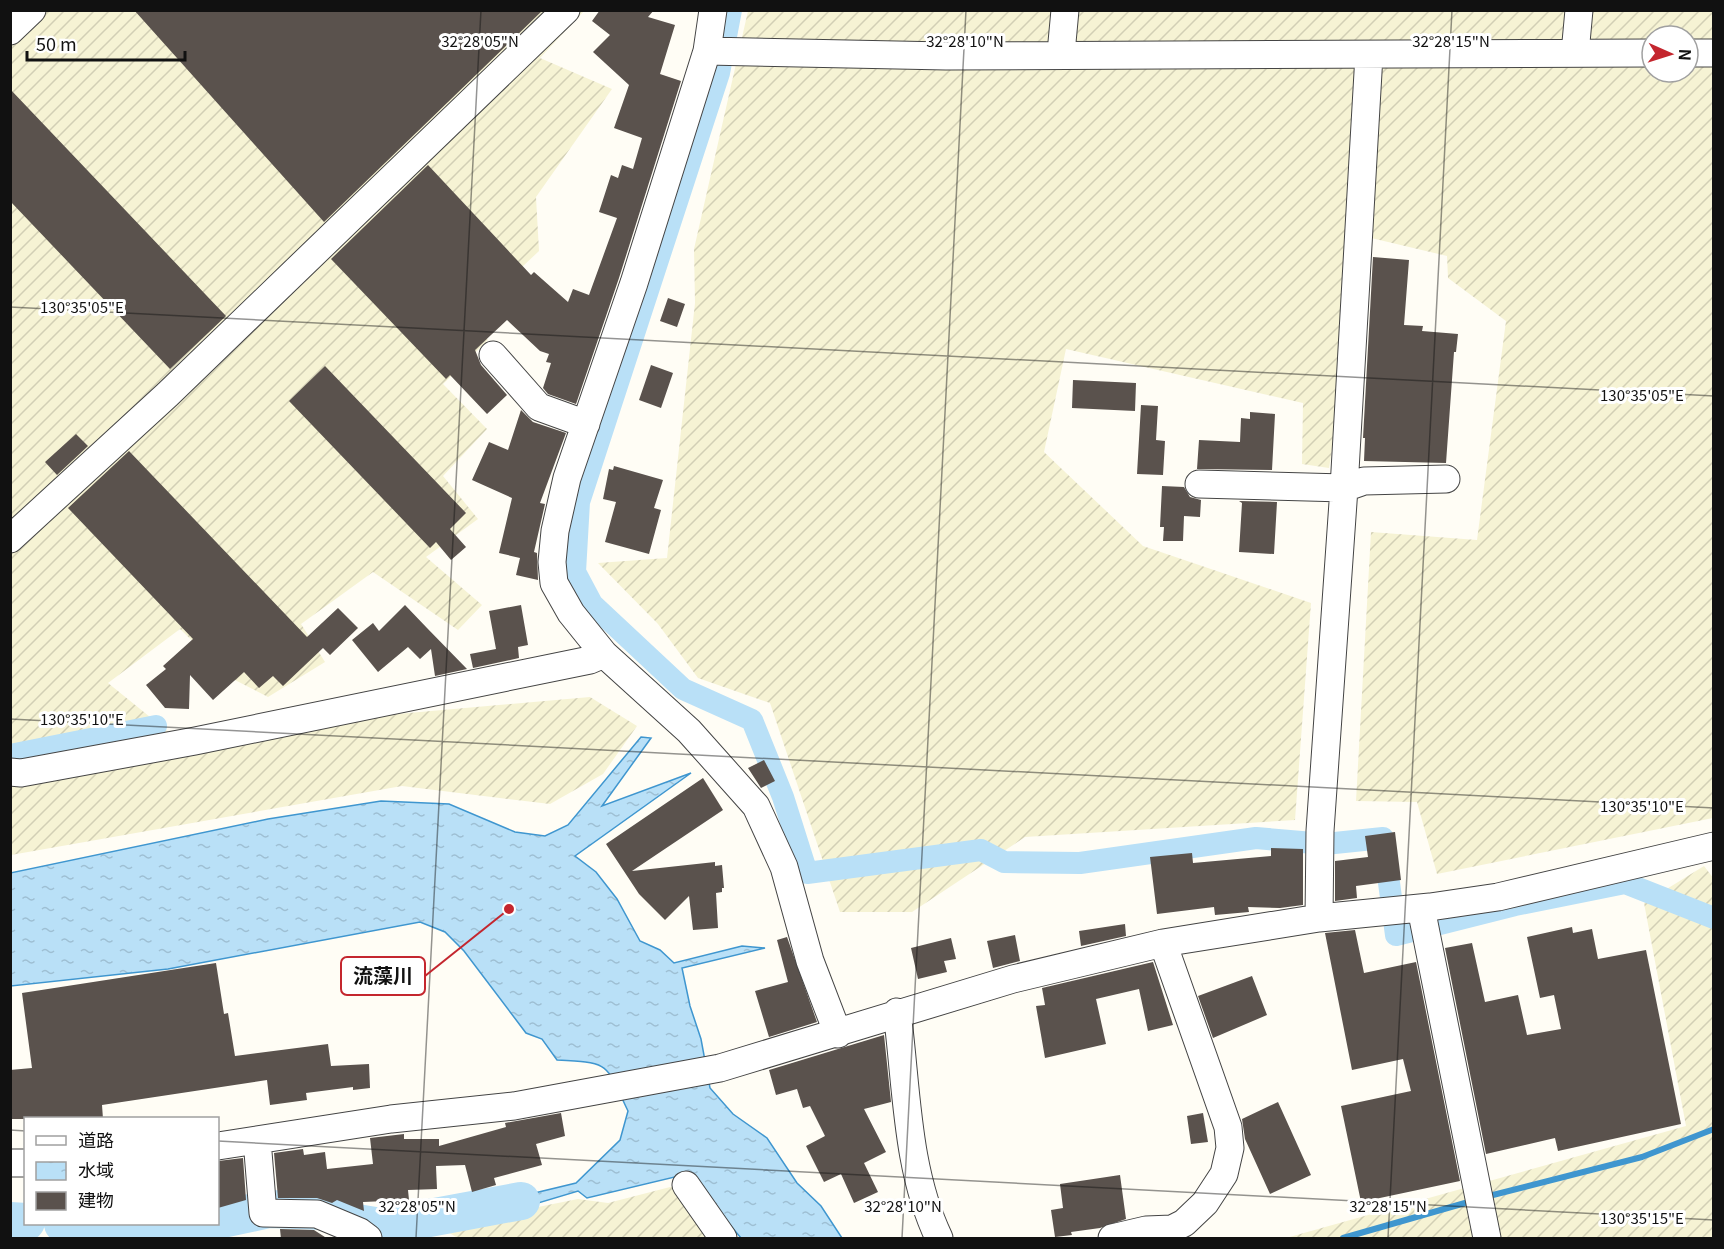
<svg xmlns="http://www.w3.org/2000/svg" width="1724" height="1249" font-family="Georgia,'Noto Sans JP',serif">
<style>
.farmland{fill:url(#farmland-furrows);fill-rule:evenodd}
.water{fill:url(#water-ripples);stroke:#3f96cf;stroke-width:1.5}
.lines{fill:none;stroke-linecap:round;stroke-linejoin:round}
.stream{stroke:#3f96cf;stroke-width:6}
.canal{stroke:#b9e0f7;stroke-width:22}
.river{stroke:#b9e0f7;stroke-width:38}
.building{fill:#5a524d}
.minor-casing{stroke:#444;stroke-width:29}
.minor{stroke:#fff;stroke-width:27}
.ticks{fill:none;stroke:#111;stroke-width:1.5;stroke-opacity:0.45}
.ticks-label{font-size:15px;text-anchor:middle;fill:#111;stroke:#fff;stroke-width:6;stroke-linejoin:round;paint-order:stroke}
.leader{fill:none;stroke:#c4262e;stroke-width:2}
.callout-dot{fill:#c4262e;stroke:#fff;stroke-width:2}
.callout{fill:#fff;stroke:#c4262e;stroke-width:2}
.callout-label{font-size:20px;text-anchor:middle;font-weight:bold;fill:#111}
</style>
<defs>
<pattern id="farmland-furrows" width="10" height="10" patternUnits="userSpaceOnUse" patternTransform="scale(1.5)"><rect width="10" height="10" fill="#f6f3d4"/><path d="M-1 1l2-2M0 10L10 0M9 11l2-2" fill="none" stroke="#d2cfb5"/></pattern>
<pattern id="water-ripples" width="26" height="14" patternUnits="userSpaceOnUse" patternTransform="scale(1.5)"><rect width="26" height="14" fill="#b9e0f7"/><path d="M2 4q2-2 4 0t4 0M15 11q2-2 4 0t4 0" fill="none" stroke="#9ebfd3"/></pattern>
</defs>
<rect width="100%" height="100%" fill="#fffdf5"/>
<!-- farmland -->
<path class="farmland" d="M 40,11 L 584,11 L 540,58 L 612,89 L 536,197 L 539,251 L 469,317 L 488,340 L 443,384 L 487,429 L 443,476 L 478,519 L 426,557 L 482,605 L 458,630 L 373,572 L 301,624 L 325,662 L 268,697 L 231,678 L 180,629 L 108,683 L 171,734 L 590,697 L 637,726 L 603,774 L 550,804 L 402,786 L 11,855 L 11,44 L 31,24 Z
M 748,11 L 1713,11 L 1713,818 L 1437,874 L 1417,802 L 1356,801 L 1371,532 L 1477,540 L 1506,321 L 1448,278 L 1447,256 L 1367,237 L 1329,468 L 1302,464 L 1303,403 L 1066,349 L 1044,452 L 1143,546 L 1311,603 L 1295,820 L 1025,837 L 912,912 L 840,912 L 770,703 L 698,678 L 658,624 L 598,563 L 667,558 L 695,303 L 694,249 ZM 1652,36 L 1688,36 L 1688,72 L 1652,72 Z
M 1704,866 L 1714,879 L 1713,1238 L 1286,1238 L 1686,1126 L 1644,903 Z
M 674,1186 L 713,1238 L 458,1238 L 439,1227 L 578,1199 L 608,1203 Z"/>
<!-- water -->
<path class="water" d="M 641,737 L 651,738 L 602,806 L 691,773 L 575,856 L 596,872 L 617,899 L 640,941 L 660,950 L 674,963 L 742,946 L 765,948 L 682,968 L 690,1006 L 701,1039 L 710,1088 L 733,1114 L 767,1138 L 797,1183 L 821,1206 L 842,1238 L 741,1238 L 687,1174 L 587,1198 L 578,1191 L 525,1207 L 518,1197 L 576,1183 L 620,1140 L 628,1111 C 605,1063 612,1063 557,1060 L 542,1039 L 526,1033 L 464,951 L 445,932 L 420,922 L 168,969 L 11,986 L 10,873 L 268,819 L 381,801 L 449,804 L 515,832 L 545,836 L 568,825 Z"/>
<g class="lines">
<!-- stream -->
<path class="stream" d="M 1485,1197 L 1642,1157 L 1714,1129
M 1343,1238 L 1472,1201"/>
<!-- canal -->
<path class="canal" d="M 731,10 L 719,73 L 579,502 L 575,572 L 592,604 L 683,689 L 752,720 L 783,797 L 807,873 L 981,850 L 1004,862 L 1080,863 L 1256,838 L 1325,844 L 1383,838 L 1396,935 L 1515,905 L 1625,883 L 1714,918
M 10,755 L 156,726"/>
<!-- river -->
<path class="river" d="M 218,1220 L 269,1209 L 324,1211 L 357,1223 L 381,1227 L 521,1201
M 10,1221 L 26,1222
M 63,1224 L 183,1228 L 204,1224"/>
</g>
<!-- building -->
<path class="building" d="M 134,10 L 543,10 L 324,222 Z
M 600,10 L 654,10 L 648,17 L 675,25 L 660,74 L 681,81 L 619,278 L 576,404 L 548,394 L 543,388 L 551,363 L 546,362 L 549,354 L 540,351 L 507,320 L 475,350 L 481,365 L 507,395 L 487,414 L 450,375 L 446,379 L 331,259 L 428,165 L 531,275 L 534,272 L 568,302 L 573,289 L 589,295 L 617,218 L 599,212 L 611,175 L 618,178 L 622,165 L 633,169 L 642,138 L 614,128 L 629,85 L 593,52 L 610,35 L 592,21 Z
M 10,89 L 226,316 L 170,369 L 10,201 Z
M 1373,257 L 1409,260 L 1404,325 L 1423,326 L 1422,331 L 1458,334 L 1456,352 L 1454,352 L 1446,463 L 1364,461 L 1365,438 L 1363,438 Z
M 668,298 L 685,304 L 677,327 L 660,321 Z
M 651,365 L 673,373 L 661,408 L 639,400 Z
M 325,366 L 466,513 L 450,529 L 466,547 L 451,560 L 436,542 L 430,548 L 289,401 Z
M 1073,380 L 1136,383 L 1135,411 L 1072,408 Z
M 1141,405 L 1158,406 L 1156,440 L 1165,441 L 1163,475 L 1137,474 Z
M 521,410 L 533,422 L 566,433 L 540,503 L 545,504 L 534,552 L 537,553 L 538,580 L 516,575 L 520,558 L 499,553 L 512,498 L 472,480 L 489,442 L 508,450 Z
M 1250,412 L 1275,414 L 1272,470 L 1197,469 L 1199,440 L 1240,442 L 1241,418 L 1250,419 Z
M 76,434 L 88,446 L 57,475 L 45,462 Z
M 129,451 L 307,637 L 338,608 L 358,628 L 330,655 L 323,648 L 283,686 L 273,676 L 259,688 L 244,672 L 213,700 L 190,675 L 189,709 L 165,708 L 146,685 L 166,669 L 163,666 L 193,639 L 68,508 Z
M 614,466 L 663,480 L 654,508 L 661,510 L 649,554 L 605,542 L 616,502 L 603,499 L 609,469 L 613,470 Z
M 1162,486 L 1184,487 L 1190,497 L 1201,500 L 1200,517 L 1184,516 L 1183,541 L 1163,541 L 1164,527 L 1160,527 Z
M 1239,501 L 1277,502 L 1274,554 L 1239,552 L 1242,503 Z
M 405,605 L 427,628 L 467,669 L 435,676 L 431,649 L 420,659 L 408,647 L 378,672 L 352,640 L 373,623 L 379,631 Z
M 521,605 L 528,645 L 518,647 L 519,658 L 473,668 L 470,654 L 496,649 L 489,611 Z
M 764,760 L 775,781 L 761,788 L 748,768 Z
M 703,778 L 723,810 L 632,871 L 715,862 L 715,866 L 722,865 L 724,888 L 722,888 L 722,892 L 716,893 L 718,928 L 693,930 L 689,896 L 665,920 L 639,894 L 606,844 Z
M 1395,832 L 1401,880 L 1356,886 L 1357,898 L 1335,901 L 1335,861 L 1368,857 L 1365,836 Z
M 1271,848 L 1303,849 L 1303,905 L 1280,908 L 1248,907 L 1249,912 L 1215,915 L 1214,907 L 1157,914 L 1150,857 L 1192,853 L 1193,863 L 1271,856 Z
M 1125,924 L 1126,936 L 1081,946 L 1079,931 Z
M 1572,927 L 1573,933 L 1592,929 L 1598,959 L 1646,950 L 1681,1124 L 1558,1151 L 1555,1138 L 1486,1154 L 1445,948 L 1472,943 L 1485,1002 L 1518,995 L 1527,1035 L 1561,1029 L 1554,995 L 1540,998 L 1527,937 Z
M 1355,930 L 1364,973 L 1416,962 L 1460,1181 L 1361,1202 L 1341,1106 L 1411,1091 L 1403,1059 L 1352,1070 L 1325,933 Z
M 1015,935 L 1020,961 L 993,968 L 987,941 Z
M 787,937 L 817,1022 L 769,1037 L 755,991 L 788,982 L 777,940 Z
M 951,938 L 956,959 L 944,961 L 947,972 L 918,979 L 911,948 Z
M 1153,962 L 1173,1025 L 1148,1031 L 1139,989 L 1096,999 L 1106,1044 L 1045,1058 L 1036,1006 L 1045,1005 L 1042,988 Z
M 216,963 L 224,1014 L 228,1013 L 235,1056 L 328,1044 L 331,1066 L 369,1064 L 370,1088 L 353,1090 L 353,1087 L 306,1093 L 307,1100 L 270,1105 L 267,1080 L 102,1105 L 103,1119 L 10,1119 L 10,1070 L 32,1068 L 22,993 Z
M 1252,976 L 1267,1015 L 1213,1038 L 1198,996 Z
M 884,1035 L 891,1102 L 864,1109 L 886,1152 L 864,1163 L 878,1192 L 854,1203 L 841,1174 L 824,1182 L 806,1146 L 825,1136 L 810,1106 L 803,1108 L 797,1089 L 776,1095 L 769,1070 Z
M 1278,1102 L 1311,1175 L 1270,1194 L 1245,1139 L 1242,1119 Z
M 561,1113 L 565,1136 L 536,1144 L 542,1165 L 494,1178 L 496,1185 L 472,1192 L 465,1165 L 436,1166 L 437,1189 L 408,1190 L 409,1200 L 363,1202 L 364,1211 L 337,1200 L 332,1203 L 317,1198 L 278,1198 L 274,1153 L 303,1149 L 304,1155 L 325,1152 L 327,1169 L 373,1164 L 370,1138 L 404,1134 L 404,1139 L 439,1139 L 439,1146 L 506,1127 L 505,1123 Z
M 1203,1113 L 1208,1142 L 1191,1144 L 1187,1116 Z
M 243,1158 L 246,1200 L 218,1208 L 218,1161 Z
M 1120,1175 L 1126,1219 L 1100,1228 L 1071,1232 L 1072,1235 L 1055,1237 L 1051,1210 L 1063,1208 L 1060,1184 Z
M 280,1229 L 314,1230 L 328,1239 L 281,1239 Z"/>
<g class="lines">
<!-- minor casing -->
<g class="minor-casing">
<path id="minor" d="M 713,10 L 707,51 L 634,283 L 567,478 L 555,531 L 552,562 L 554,583 L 571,613 L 604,654 L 689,731 L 756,806 L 784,867 L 810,961 L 838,1034
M 10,31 L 32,10
M 707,51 L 946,56 L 1652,53
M 1061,53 L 1065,10
M 1575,53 L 1579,10
M 1688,53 L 1714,53
M 493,355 L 539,407 L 586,424
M 1199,484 L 1344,488 L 1364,481 L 1446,479
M 10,539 L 168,394 L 566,10
M 10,772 L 21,773 L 195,741 L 590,660 L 604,654
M 1421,908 L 1487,1238
M 1319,918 L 1320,831 L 1344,488 L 1369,55
M 897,1012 C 907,1088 906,1169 939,1238
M 257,1140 L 263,1213 L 317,1214 L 360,1232 L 368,1238
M 218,1146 L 391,1119 L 514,1106 L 720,1068 L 1013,979 L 1163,943 L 1319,918 L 1430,907 L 1498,897 L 1714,846
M 10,1163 L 26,1163
M 686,1185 L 723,1238
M 1112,1238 L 1146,1230 L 1172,1229 L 1184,1223 L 1205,1203 L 1224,1174 L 1230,1148 L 1228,1127 L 1163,943"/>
</g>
<!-- minor -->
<use href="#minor" class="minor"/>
</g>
<!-- ticks -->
<path class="ticks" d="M 10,307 L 1714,396M 10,719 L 1714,808M 10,1130 L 26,1131M 218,1141 L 1714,1220M 416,1238 L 481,10M 902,1238 L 966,10M 1388,1238 L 1452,10"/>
<g class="ticks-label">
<text x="480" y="47">32°28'05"N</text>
<text x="965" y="47">32°28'10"N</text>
<text x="1451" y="47">32°28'15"N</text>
<text x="82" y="313">130°35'05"E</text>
<text x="1642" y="401">130°35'05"E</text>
<text x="82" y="725">130°35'10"E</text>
<text x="1642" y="812">130°35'10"E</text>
<text x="417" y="1212">32°28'05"N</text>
<text x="903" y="1212">32°28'10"N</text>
<text x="1388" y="1212">32°28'15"N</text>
<text x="1642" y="1224">130°35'15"E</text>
</g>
<!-- callouts -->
<path class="leader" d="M509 909L425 976"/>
<circle class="callout-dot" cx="509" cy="909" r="6"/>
<rect class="callout" x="341" y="957" width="84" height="38" rx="6"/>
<g class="callout-label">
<text x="383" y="983">流藻川</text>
</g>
<!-- border -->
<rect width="1724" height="1249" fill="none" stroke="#111111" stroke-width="24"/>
<!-- legend -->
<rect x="24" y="1117" width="195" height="108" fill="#ffffff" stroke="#a0a0a0" stroke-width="1.5"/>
<rect x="36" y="1136" width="30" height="9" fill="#ffffff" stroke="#a0a0a0" stroke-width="1.5"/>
<text x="78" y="1147" font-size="18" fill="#111111">道路</text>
<rect x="36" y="1162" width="30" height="18" fill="url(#water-ripples)" stroke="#a0a0a0" stroke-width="1.5"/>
<text x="78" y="1177" font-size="18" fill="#111111">水域</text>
<rect x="36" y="1192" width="30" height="18" fill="#5a524d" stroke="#a0a0a0" stroke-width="1.5"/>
<text x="78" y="1207" font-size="18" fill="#111111">建物</text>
<!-- north arrow -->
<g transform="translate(1670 54) rotate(93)"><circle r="28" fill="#ffffff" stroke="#a0a0a0" stroke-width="1.5"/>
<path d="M0-4.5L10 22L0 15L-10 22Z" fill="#c4262e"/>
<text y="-9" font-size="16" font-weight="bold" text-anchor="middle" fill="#111111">N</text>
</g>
<!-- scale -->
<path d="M27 51v9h158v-9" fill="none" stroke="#111111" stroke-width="3"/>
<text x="36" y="51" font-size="18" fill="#111111" stroke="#ffffff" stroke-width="4.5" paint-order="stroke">50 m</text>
</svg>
